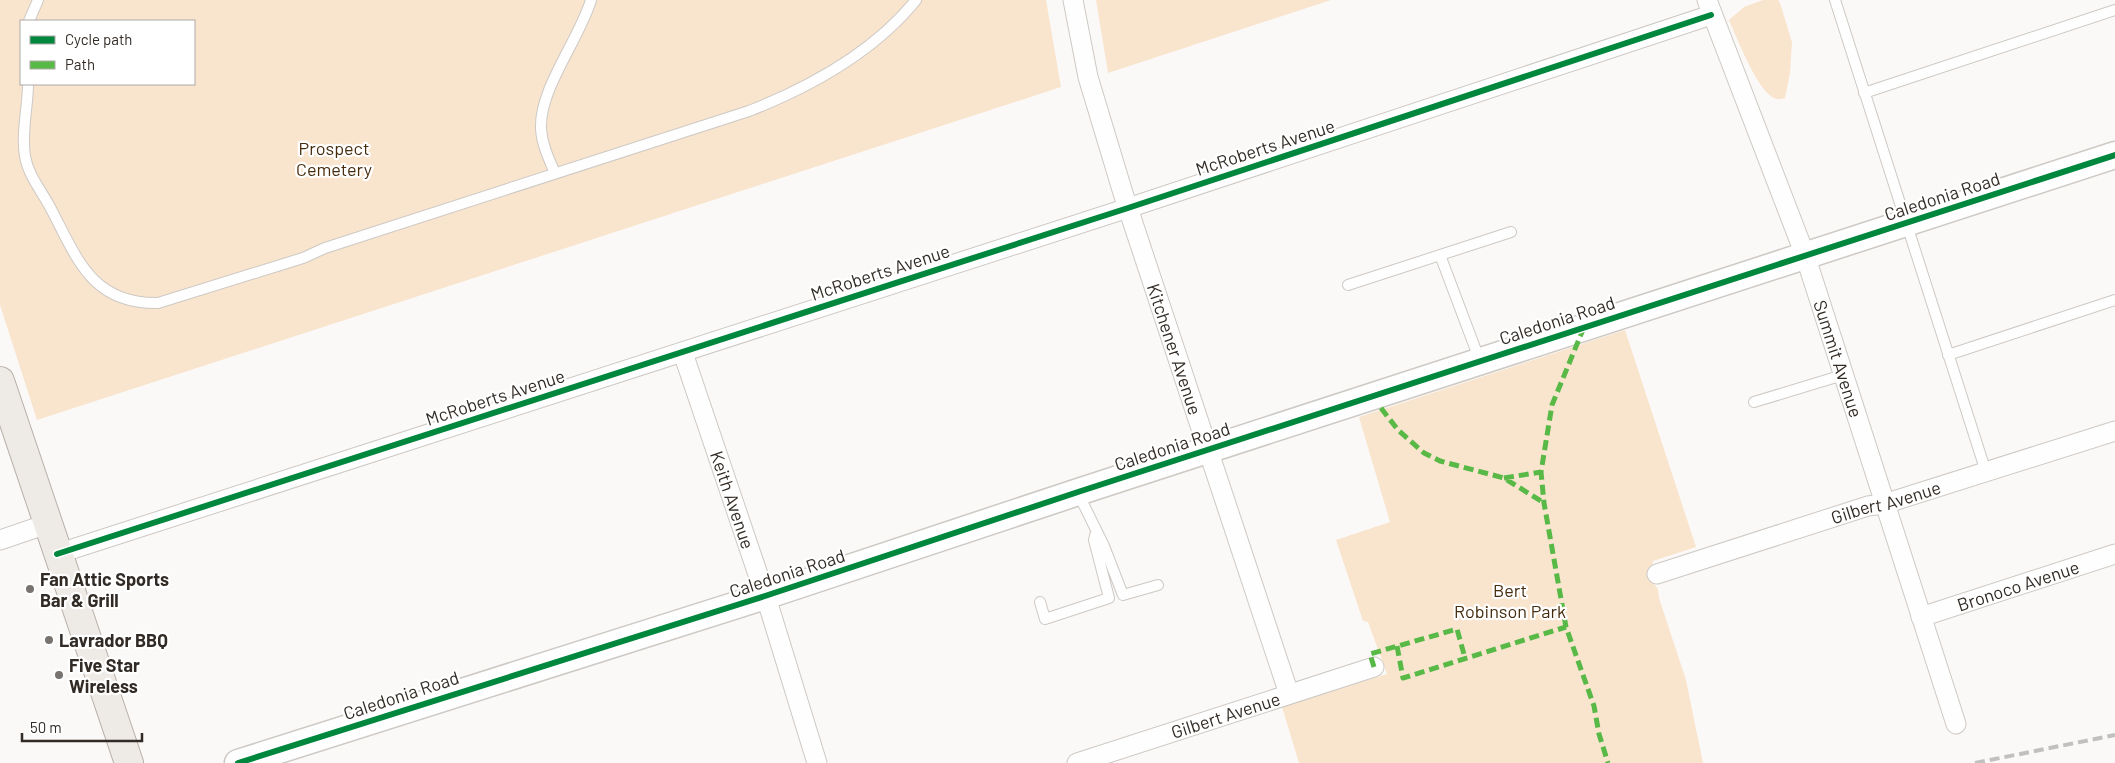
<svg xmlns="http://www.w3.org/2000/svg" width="2115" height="763" font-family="Barlow,sans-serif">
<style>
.green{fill:#f9e4ce;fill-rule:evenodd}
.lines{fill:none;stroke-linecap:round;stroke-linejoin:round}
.lane-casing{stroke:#cdc9c4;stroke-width:12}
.street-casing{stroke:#cdc9c4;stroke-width:21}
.secondary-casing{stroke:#cdc9c4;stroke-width:29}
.primary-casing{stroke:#b9b0a8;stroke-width:30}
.lane{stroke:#fefefe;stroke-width:10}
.street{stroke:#fefefe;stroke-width:19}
.secondary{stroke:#fefefe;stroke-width:26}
.primary{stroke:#eeeae5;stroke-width:28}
.rail{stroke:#c1c0c0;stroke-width:4;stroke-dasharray:10 5;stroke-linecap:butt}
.quiet{stroke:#58b947;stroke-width:5;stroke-dasharray:10 5;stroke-linecap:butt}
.cycleway-casing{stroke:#fff;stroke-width:9}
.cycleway{stroke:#00873e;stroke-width:6}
.poi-dot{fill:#78736e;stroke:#fff;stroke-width:2}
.labels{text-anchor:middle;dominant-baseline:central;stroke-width:4.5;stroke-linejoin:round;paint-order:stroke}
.street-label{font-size:18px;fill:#322b25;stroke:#fff}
.park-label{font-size:18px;fill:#472d0e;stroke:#fff}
.poi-label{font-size:18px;font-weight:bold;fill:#322b25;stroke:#fff;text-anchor:start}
</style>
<rect width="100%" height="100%" fill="#fbf9f7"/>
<!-- green -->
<path class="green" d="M 0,0 L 1046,0 L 1061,87 L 37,420 L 0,305 ZM 21,21 L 194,21 L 194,84 L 21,84 Z
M 1096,0 L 1331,0 L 1108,73 Z
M 1763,0 L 1778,0 L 1780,3 L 1792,42 L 1790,73 L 1785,98 C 1781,99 1777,100 1774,98 C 1758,92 1736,36 1729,20 L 1744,7 Z
M 1625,330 L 1696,547 L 1653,561 L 1651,580 L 1658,589 L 1659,598 L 1686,680 L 1703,763 L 1299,763 L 1282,707 L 1387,674 L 1368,622 L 1363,621 L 1336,540 L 1390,522 L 1359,417 Z"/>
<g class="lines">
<!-- lane casing -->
<g class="lane-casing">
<path id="lane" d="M 1835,0 L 1986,472
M 29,21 L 38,0
M 28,84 C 28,107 21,133 25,156 C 28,175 41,190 50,207 C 77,258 91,304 158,303 L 303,258 L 325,248 L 749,111 C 810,87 874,52 916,0
M 1864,93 L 2115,10
M 555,173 C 549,159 542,145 541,129 C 539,89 579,40 591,0
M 1440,255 L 1480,361
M 1348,285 L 1511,232
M 1948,355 L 2115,300
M 1754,402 L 1843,375
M 1078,493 L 1104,546 L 1123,595 L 1158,585
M 1040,602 L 1045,619 L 1109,598 L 1094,540 L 1096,532"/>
</g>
<!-- street casing -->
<g class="street-casing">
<g id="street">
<path id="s1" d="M 1073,0 L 1088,77 L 1123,193 L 1289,694"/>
<path id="s2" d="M 1707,0 L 1805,255 L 1956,724"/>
<path id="s3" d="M 683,353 L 770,610 L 817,763"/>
<path d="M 0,540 L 47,524"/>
<path d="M 57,554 L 1128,208 L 1711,15"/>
<path id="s4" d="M 1657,574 L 1868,506 L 1884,504 L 2115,431"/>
<path id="s5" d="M 1921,617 L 2115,554"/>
<path id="s6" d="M 1077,763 L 1374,667"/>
</g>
</g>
<!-- secondary casing -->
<g class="secondary-casing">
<path id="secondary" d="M 238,763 L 765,596 L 1078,492 L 2115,155"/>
</g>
<!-- primary casing -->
<g class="primary-casing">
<path id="primary" d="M 0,381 L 129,763"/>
</g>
<!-- lane -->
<use href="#lane" class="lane"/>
<!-- street -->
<use href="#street" class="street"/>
<!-- secondary -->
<use href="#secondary" class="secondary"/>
<!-- primary -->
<use href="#primary" class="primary"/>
<!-- rail -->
<path class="rail" d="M 1975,763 L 2115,735"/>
<!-- quiet -->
<path class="quiet" d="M 1584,327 L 1552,405 L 1541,472 L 1544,503 L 1566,627 L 1594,706 L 1599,734 L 1608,763
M 1381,408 L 1398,430 L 1424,453 L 1440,461 L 1504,478 L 1544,503
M 1504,478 L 1541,472
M 1397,646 L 1403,678 L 1566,627
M 1374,667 L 1370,654 L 1457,629 L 1465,658"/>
<!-- cycleway casing -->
<g class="cycleway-casing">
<path id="cycleway" d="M 57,554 L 1128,208 L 1711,15
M 238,763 L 765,596 L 1078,492 L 2115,155"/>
</g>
<!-- cycleway -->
<use href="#cycleway" class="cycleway"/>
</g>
<!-- markers -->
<g class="poi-dot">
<circle cx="30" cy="589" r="5"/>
<circle cx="49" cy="640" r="5"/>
<circle cx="59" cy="675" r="5"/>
</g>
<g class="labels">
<!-- street labels -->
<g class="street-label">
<text transform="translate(1265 147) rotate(-18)">McRoberts Avenue</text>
<text transform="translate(1942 196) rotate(-18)">Caledonia Road</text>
<text transform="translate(880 272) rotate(-18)">McRoberts Avenue</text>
<text transform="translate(1557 320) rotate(-18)">Caledonia Road</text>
<text stroke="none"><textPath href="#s1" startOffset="364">Kitchener Avenue</textPath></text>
<text stroke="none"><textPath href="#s2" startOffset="382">Summit Avenue</textPath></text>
<text transform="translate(495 397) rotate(-18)">McRoberts Avenue</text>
<text transform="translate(1172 446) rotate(-18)">Caledonia Road</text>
<text stroke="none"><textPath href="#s3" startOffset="155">Keith Avenue</textPath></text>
<text stroke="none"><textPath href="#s4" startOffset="240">Gilbert Avenue</textPath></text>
<text transform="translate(787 573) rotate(-18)">Caledonia Road</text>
<text stroke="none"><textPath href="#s5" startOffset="102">Bronoco Avenue</textPath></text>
<text transform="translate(401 695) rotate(-18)">Caledonia Road</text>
<text stroke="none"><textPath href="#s6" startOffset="156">Gilbert Avenue</textPath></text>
</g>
<!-- park labels -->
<g class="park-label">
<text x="334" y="148">Prospect<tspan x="334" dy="21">Cemetery</tspan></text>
<text x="1510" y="590">Bert<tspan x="1510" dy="21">Robinson Park</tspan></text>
</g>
<!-- poi labels -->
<g class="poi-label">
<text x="40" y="579">Fan Attic Sports<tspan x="40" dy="21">Bar &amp; Grill</tspan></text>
<text x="59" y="640">Lavrador BBQ</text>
<text x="69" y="665">Five Star<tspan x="69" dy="21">Wireless</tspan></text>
</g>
</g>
<!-- legend -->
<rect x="20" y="20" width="175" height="65" fill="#ffffff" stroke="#adaaa8"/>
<rect x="30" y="36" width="25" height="8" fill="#00873e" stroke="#adaaa8"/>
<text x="65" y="45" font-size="15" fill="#322b25">Cycle path</text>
<rect x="30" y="61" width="25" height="8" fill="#58b947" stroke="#adaaa8"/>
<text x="65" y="70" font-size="15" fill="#322b25">Path</text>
<!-- scale -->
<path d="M22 733v8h120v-8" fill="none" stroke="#322b25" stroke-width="2.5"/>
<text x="30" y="733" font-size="15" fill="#322b25" stroke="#ffffff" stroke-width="4" paint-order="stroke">50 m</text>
</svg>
